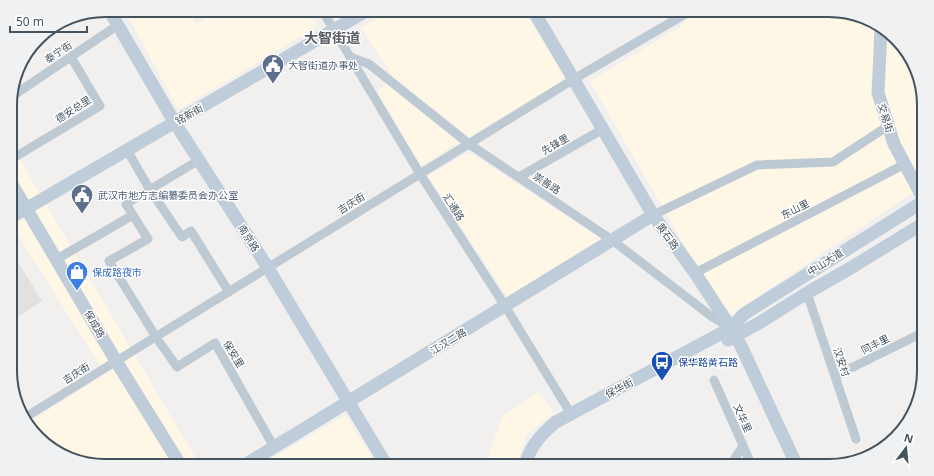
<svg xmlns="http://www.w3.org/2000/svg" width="934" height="476" font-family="'Noto Sans','Noto Sans SC',sans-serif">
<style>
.commercial{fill:#fef7e6}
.education{fill:#e3e0e1}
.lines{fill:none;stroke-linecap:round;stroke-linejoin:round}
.street{stroke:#becad3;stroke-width:9}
.secondary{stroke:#bfcdda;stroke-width:13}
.labels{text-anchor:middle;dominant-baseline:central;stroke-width:3;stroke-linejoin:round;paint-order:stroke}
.street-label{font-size:10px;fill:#45535f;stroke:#fff}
.service-label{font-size:10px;fill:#4e5e75;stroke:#fff;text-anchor:start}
.shop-label{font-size:10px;fill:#366cbe;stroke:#fff;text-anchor:start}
.transit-label{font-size:10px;fill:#164399;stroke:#fff;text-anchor:start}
.district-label{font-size:14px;font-weight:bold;fill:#5b5f65;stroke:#fff}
.rim{fill:none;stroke:#45535f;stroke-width:2}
</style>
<rect width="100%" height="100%" fill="#f2efef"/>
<!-- commercial -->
<path class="commercial" d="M 125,10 L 189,10 L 196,24 L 221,10 L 308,10 L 318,26 L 178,110 Z
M 390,10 L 523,10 L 566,78 L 470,137 L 393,77 L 361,28 Z
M 700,10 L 829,10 L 871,20 L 908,52 L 923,93 L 923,182 L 917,190 L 726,318 L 590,81 L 680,27 L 684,20 Z
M 387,84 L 459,142 L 421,166 L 377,91 Z
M 10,143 L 184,439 L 201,466 L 105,466 L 63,456 L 26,424 L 105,374 L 10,222 Z
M 469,152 L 601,239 L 508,298 L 428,176 Z
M 538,392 L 554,413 L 526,435 L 517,466 L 485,466 L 502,417 Z
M 345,415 L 377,466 L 259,466 Z"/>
<!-- education -->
<path class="education" d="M 11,251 L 42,301 L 11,321 Z"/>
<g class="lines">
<!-- street -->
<path class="street" d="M 322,10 L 420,174 L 505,306 L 571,414
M 350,57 L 369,64 L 469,144 L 612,240 L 711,316 L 728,326
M 11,97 L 118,25
M 127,150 L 150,190 L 182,237 L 191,231 L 229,292
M 10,160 L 100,106 L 71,57
M 199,160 L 126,204 L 148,239 L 109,261 L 156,337 L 177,367 L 215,343 L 274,447
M 519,177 L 603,129
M 653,215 L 757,165 L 833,162 L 888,126
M 57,259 L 133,215
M 695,273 L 905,164
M 807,293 L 856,439
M 835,376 L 924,332
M 714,380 L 752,466
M 24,418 L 574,79 L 692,10
M 730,466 L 743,446"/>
<!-- secondary -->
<path class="secondary" d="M 109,10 L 175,123 L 268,268 L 387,466
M 533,10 L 653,215 L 695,273 L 731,328 L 742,348 L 797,466
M 881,29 L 878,93 L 894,144 L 924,200
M 10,181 L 116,361 L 181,466
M 10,218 L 368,10
M 728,340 L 759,323 L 807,293 L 849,269 L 924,223
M 243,466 L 653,215
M 525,466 C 529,448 542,433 556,422 L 731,328 L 744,314 L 924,201"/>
</g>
<!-- icons -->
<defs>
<g id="civic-pin" transform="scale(1.15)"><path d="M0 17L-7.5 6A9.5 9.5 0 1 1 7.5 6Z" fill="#5c6f8a" stroke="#fff"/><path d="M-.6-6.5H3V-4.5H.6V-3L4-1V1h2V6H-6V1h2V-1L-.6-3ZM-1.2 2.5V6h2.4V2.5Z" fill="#fff"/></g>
<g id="shop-pin" transform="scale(1.15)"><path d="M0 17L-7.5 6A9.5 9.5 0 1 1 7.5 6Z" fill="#3f7fe0" stroke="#fff"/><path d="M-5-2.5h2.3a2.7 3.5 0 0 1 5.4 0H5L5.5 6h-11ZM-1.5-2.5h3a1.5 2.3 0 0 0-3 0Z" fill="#fff"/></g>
<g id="bus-pin" transform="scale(1.15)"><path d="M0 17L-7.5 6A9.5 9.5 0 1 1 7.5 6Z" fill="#1a4fb4" stroke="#fff"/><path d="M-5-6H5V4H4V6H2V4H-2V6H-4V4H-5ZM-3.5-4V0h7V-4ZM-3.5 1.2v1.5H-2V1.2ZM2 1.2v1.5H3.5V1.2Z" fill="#fff"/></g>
</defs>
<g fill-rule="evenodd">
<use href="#civic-pin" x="273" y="65"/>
<use href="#civic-pin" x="82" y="195"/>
<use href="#shop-pin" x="77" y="272"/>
<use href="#bus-pin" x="662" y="362"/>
</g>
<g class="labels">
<!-- street labels -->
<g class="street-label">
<text transform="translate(58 52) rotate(-34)">泰宁街</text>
<text transform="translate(73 109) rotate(-33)">德安总里</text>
<text transform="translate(189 114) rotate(-30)">铭新街</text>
<text transform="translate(886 118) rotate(73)">交易街</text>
<text transform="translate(555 144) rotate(-30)">先锋里</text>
<text transform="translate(547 183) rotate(34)">崇善路</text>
<text transform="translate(351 203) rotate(-32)">吉庆街</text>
<text transform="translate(454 207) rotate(57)">汇通路</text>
<text transform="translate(795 209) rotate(-27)">东山里</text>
<text transform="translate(668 236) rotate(54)">黄石路</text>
<text transform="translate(249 238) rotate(57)">南京路</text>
<text transform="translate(825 262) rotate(-32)">中山大道</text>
<text transform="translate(95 324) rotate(60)">保成路</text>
<text transform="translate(448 341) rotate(-31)">江汉二路</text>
<text transform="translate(875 344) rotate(-27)">同丰里</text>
<text transform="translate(234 354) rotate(59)">保安里</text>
<text transform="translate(842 362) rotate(71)">汉安村</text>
<text transform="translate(76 373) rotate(-32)">吉庆街</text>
<text transform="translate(619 388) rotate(-28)">保华街</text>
<text transform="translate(743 418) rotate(66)">文华里</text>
</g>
<!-- service labels -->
<g class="service-label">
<text x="288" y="65">大智街道办事处</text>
<text x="98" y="195">武汉市地方志编纂委员会办公室</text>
</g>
<!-- shop labels -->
<g class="shop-label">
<text x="92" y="272">保成路夜市</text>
</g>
<!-- transit labels -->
<g class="transit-label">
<text x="678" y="362">保华路黄石路</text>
</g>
<!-- district labels -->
<g class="district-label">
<text x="332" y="37">大智街道</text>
</g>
</g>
<!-- crop -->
<path d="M0 0H934V476H0ZM105 17H829A88 88 0 0 1 917 105V371A88 88 0 0 1 829 459H105A88 88 0 0 1 17 371V105A88 88 0 0 1 105 17Z" fill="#f0f1f2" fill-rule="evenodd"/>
<path class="rim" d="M105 17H829A88 88 0 0 1 917 105V371A88 88 0 0 1 829 459H105A88 88 0 0 1 17 371V105A88 88 0 0 1 105 17Z"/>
<!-- north arrow -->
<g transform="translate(906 448) rotate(16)" stroke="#ffffff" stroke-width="3" paint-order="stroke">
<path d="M0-3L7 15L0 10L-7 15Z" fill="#45535f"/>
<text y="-6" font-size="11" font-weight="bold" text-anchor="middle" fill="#45535f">N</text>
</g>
<!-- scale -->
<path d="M10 26v6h77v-6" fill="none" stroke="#45535f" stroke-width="2"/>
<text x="16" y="26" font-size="12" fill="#45535f" stroke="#ffffff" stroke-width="3" paint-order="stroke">50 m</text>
</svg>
